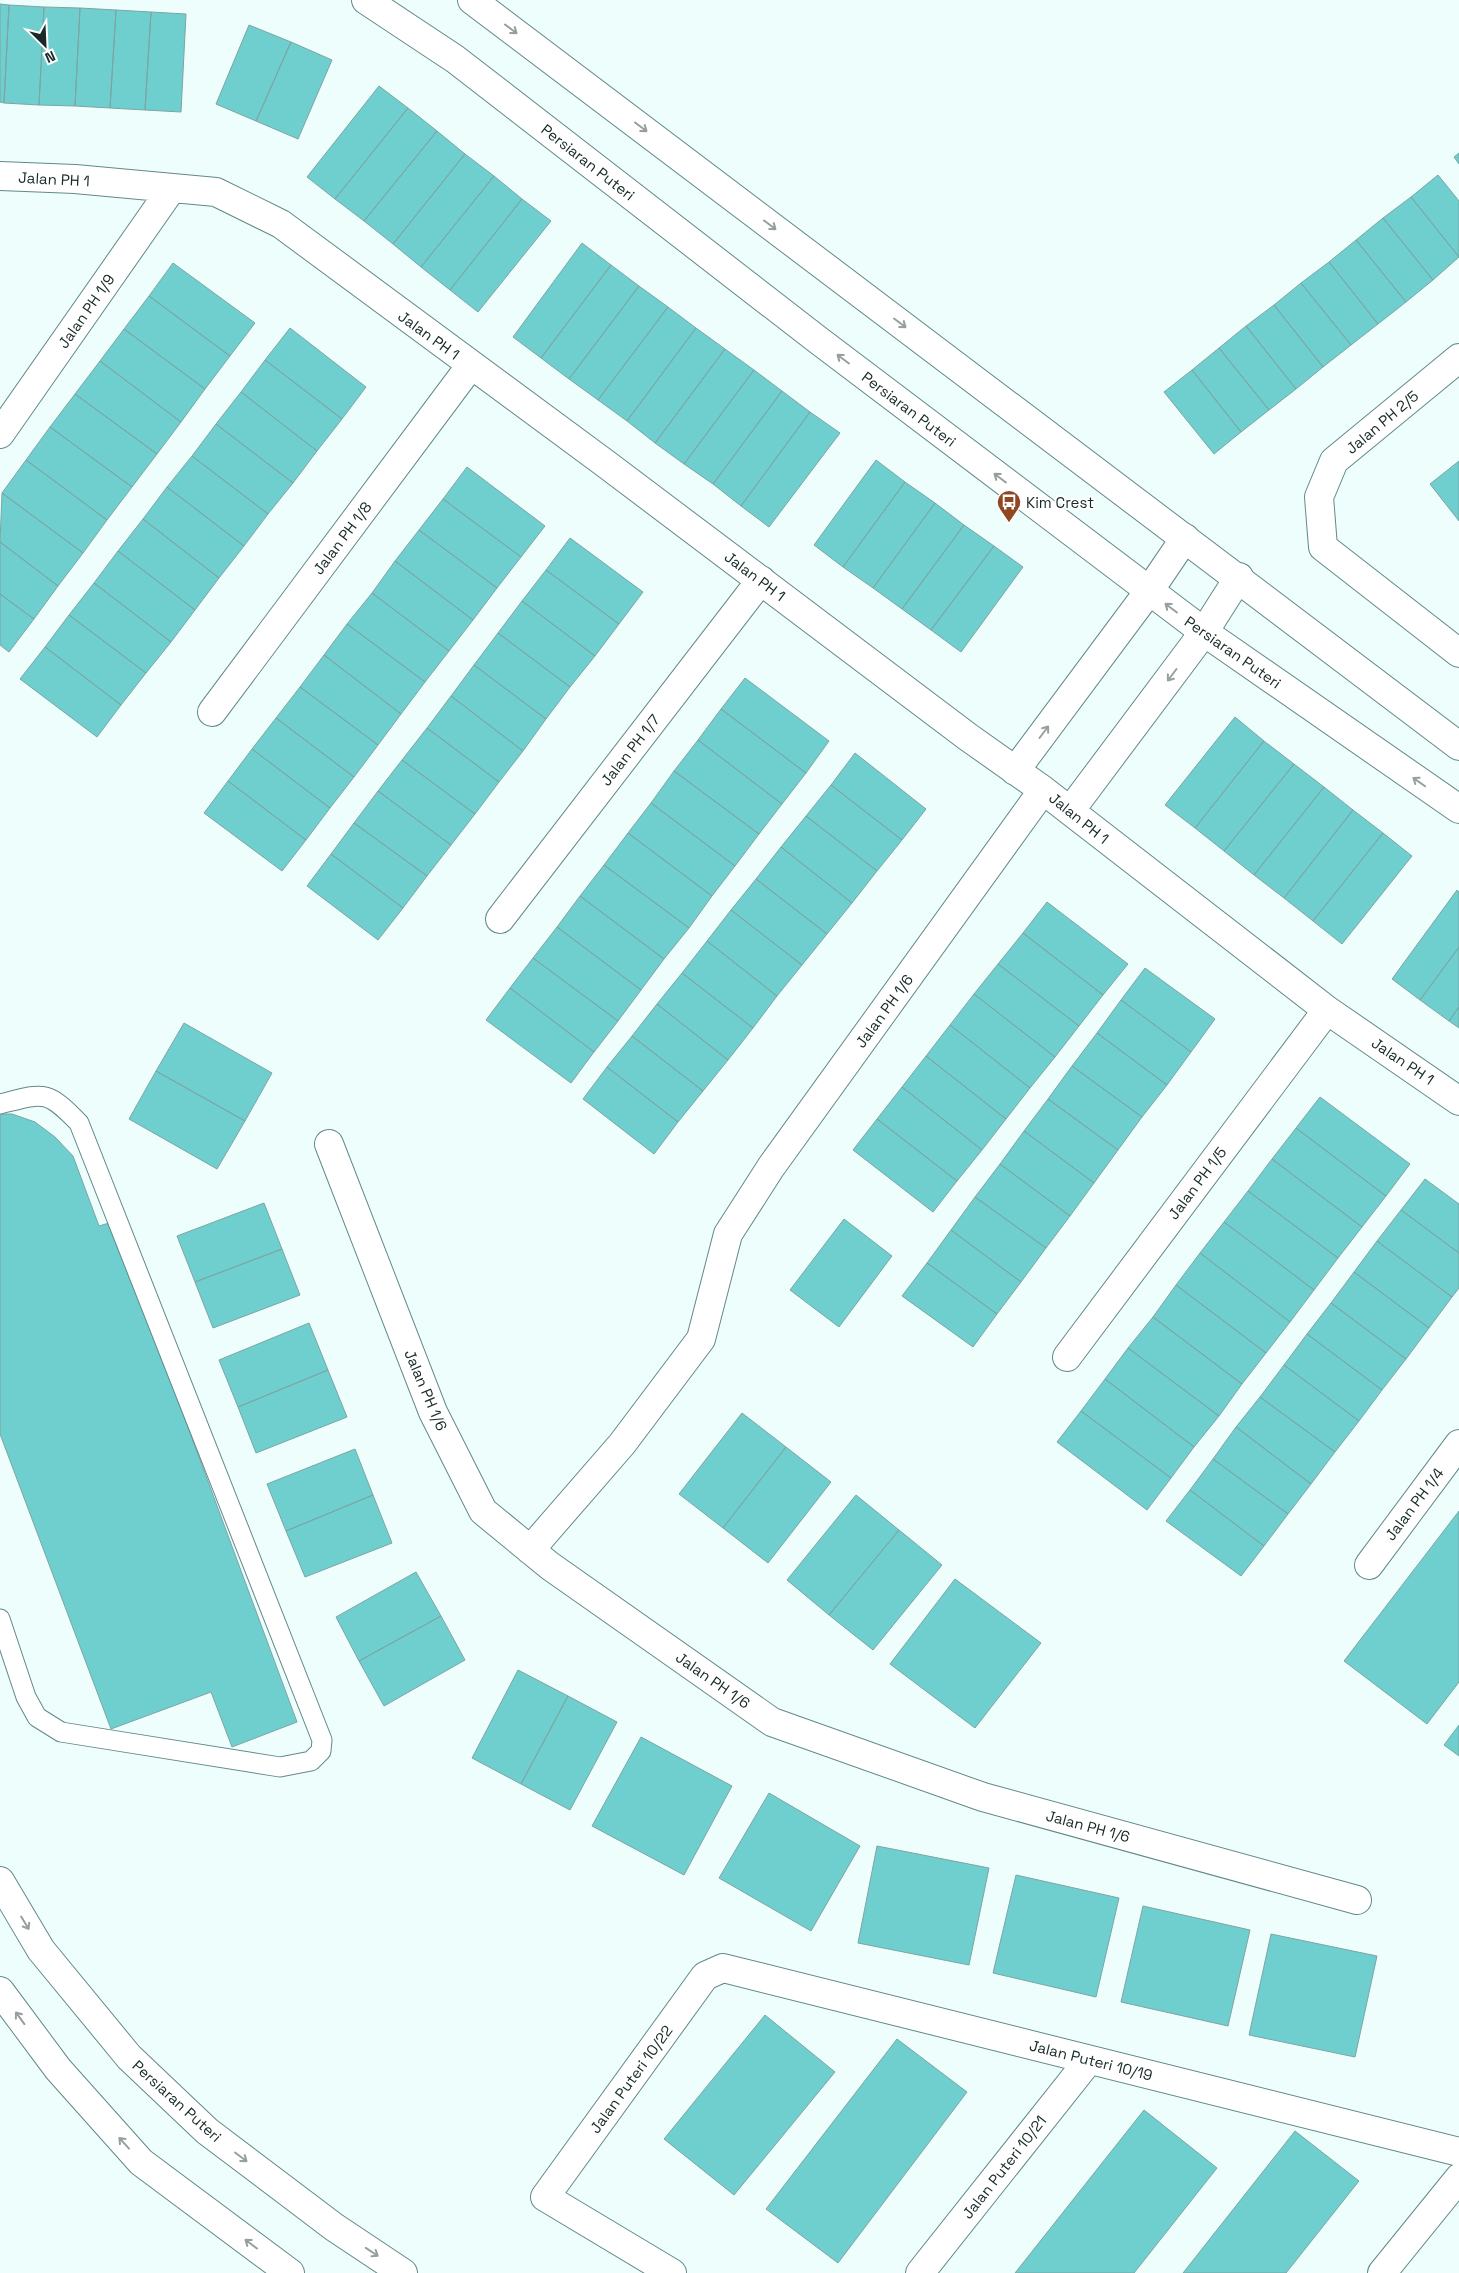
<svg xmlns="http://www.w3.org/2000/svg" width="1459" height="2273" font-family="'Space Grotesk',sans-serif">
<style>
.building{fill:#6fcece;stroke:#7da5a4}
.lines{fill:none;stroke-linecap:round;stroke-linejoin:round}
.lane-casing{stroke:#628989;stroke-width:21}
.street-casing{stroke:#628989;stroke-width:30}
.secondary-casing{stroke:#628989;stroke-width:30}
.lane{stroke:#fff;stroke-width:19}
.street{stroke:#fff;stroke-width:28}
.secondary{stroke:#fff;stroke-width:28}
.oneway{stroke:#979f9e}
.labels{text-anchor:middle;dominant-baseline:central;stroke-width:4;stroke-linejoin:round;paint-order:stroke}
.street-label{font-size:15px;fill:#182928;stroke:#fff}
.poi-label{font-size:15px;fill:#182928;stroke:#fff;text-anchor:start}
</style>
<rect width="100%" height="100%" fill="#edfefd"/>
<!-- building -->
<path class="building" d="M 0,4 L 9,5 L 4,103 L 0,102 Z
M 9,5 L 44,7 L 39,105 L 4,103 Z
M 44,7 L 80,8 L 75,106 L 39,105 Z
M 80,8 L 116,10 L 110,108 L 75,106 Z
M 116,10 L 151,12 L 145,110 L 110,108 Z
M 151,12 L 186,14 L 181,112 L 145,110 Z
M 249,25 L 291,42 L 256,121 L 216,104 Z
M 291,42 L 332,60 L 298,139 L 256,121 Z
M 379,86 L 408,108 L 335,199 L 307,177 Z
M 408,108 L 437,131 L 364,221 L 335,199 Z
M 437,131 L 465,154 L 393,244 L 364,221 Z
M 1459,153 L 1459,164 L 1454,157 Z
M 465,154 L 494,176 L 421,267 L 393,244 Z
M 1438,175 L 1459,201 L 1459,257 L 1411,197 Z
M 494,176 L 522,199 L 450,290 L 421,267 Z
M 1411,197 L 1459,257 L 1433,280 L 1383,218 Z
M 522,199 L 551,221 L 478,312 L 450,290 Z
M 1383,218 L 1433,280 L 1406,302 L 1356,240 Z
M 1356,240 L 1406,302 L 1378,324 L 1329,262 Z
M 582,243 L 611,265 L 541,358 L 513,337 Z
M 1329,262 L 1378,324 L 1351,345 L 1301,283 Z
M 173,263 L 255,323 L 230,356 L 149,296 Z
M 611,265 L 639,286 L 569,379 L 541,358 Z
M 1301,283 L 1351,345 L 1323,367 L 1274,305 Z
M 639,286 L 668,307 L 598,400 L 569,379 Z
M 149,296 L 230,356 L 205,389 L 124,329 Z
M 1274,305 L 1323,367 L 1296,389 L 1246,326 Z
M 668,307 L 696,328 L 627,421 L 598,400 Z
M 1246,326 L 1296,389 L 1269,410 L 1219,348 Z
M 290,328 L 366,387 L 342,419 L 265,360 Z
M 696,328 L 725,349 L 655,443 L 627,421 Z
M 124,329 L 205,389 L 181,422 L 100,361 Z
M 1219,348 L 1269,410 L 1241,432 L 1192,370 Z
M 725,349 L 754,370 L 684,464 L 655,443 Z
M 265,360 L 342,419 L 317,451 L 241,392 Z
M 100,361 L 181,422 L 157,454 L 75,394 Z
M 754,370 L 782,391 L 713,484 L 684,464 Z
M 1192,370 L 1241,432 L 1214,454 L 1164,392 Z
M 782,391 L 810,412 L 741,506 L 713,484 Z
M 241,392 L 317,451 L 293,483 L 216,424 Z
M 75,394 L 157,454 L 132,487 L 50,427 Z
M 810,412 L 840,433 L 769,527 L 741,506 Z
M 216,424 L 293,483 L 268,514 L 192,456 Z
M 50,427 L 132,487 L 107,520 L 26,460 Z
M 192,456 L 268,514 L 244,546 L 167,487 Z
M 26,460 L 107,520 L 83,553 L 2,493 Z
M 876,460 L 905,482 L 843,567 L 814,545 Z
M 1459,461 L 1459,521 L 1430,484 Z
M 467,467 L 545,526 L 521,557 L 443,499 Z
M 905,482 L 935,503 L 873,588 L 843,567 Z
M 167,487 L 244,546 L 219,578 L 143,519 Z
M 2,493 L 83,553 L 58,586 L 0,542 Z
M 443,499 L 521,557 L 497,588 L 419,530 Z
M 935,503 L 964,525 L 902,609 L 873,588 Z
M 143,519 L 219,578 L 195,610 L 118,551 Z
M 964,525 L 994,546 L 931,630 L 902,609 Z
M 419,530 L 497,588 L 473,620 L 395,561 Z
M 570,538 L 643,592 L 619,624 L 546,570 Z
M 0,542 L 58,586 L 34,619 L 0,594 Z
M 994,546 L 1023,567 L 961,652 L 931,630 Z
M 118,551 L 195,610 L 171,642 L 94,583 Z
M 395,561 L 473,620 L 449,651 L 372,593 Z
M 546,570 L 619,624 L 595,656 L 522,601 Z
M 94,583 L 171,642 L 146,673 L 69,615 Z
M 372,593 L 449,651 L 425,682 L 347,624 Z
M 0,594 L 34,619 L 9,652 L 0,645 Z
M 522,601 L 595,656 L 570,687 L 498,633 Z
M 69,615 L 146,673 L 121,705 L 45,647 Z
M 347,624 L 425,682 L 401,714 L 324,655 Z
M 498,633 L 570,687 L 546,719 L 474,665 Z
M 45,647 L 121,705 L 97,737 L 20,679 Z
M 324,655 L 401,714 L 378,745 L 300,687 Z
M 474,665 L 546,719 L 523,751 L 451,696 Z
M 745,678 L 829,741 L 806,773 L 721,709 Z
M 300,687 L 378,745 L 354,777 L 276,718 Z
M 451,696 L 523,751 L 499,782 L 427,728 Z
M 721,709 L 806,773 L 782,804 L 698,740 Z
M 1235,717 L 1264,741 L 1195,828 L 1165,805 Z
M 276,718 L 354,777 L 330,808 L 252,749 Z
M 427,728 L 499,782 L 475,814 L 402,760 Z
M 698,740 L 782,804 L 759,834 L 674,771 Z
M 1264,741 L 1294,764 L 1224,851 L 1195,828 Z
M 252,749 L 330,808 L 306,840 L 228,781 Z
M 855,753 L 926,809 L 902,840 L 831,785 Z
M 402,760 L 475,814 L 451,845 L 378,791 Z
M 1294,764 L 1324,787 L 1254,875 L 1224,851 Z
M 674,771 L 759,834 L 735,866 L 651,803 Z
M 228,781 L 306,840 L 282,871 L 204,813 Z
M 831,785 L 902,840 L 877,871 L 806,816 Z
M 1324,787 L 1353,810 L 1284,898 L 1254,875 Z
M 378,791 L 451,845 L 427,876 L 354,823 Z
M 651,803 L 735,866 L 712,896 L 628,833 Z
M 1353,810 L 1383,833 L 1313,921 L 1284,898 Z
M 806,816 L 877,871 L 852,903 L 781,847 Z
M 354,823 L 427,876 L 403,908 L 331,854 Z
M 628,833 L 712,896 L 689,928 L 604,865 Z
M 1383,833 L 1412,856 L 1342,944 L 1313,921 Z
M 781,847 L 852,903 L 827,934 L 756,879 Z
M 331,854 L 403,908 L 378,940 L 307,886 Z
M 604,865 L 689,928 L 664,959 L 580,896 Z
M 756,879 L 827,934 L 802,965 L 731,910 Z
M 1457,890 L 1459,892 L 1459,947 L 1420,1000 L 1392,979 Z
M 580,896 L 664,959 L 641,990 L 557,927 Z
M 1047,902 L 1128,964 L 1103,995 L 1023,933 Z
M 731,910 L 802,965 L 777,996 L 707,941 Z
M 557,927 L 641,990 L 618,1021 L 533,958 Z
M 1023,933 L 1103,995 L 1079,1026 L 998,964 Z
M 707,941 L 777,996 L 753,1028 L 682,973 Z
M 1459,947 L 1459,1007 L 1449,1021 L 1420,1000 Z
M 533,958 L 618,1021 L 594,1052 L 510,988 Z
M 998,964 L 1079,1026 L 1055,1057 L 974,994 Z
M 1145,968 L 1215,1019 L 1191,1052 L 1121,1000 Z
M 682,973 L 753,1028 L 728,1060 L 657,1004 Z
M 510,988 L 594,1052 L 571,1083 L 486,1020 Z
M 974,994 L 1055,1057 L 1030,1088 L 950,1025 Z
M 1121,1000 L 1191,1052 L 1167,1085 L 1097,1033 Z
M 657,1004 L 728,1060 L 703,1091 L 632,1036 Z
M 1459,1007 L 1459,1028 L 1449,1021 Z
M 184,1023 L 272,1073 L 245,1121 L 156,1071 Z
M 950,1025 L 1030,1088 L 1006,1119 L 926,1056 Z
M 1097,1033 L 1167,1085 L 1142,1117 L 1072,1066 Z
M 632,1036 L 703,1091 L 678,1122 L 607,1067 Z
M 926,1056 L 1006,1119 L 982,1150 L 902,1087 Z
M 1072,1066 L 1142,1117 L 1118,1150 L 1048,1099 Z
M 607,1067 L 678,1122 L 654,1154 L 583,1099 Z
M 156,1071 L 245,1121 L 217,1169 L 129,1119 Z
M 902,1087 L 982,1150 L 957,1181 L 877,1119 Z
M 1320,1097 L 1410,1164 L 1386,1196 L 1296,1128 Z
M 1048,1099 L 1118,1150 L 1094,1183 L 1024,1131 Z
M 0,1114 L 12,1114 L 35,1122 L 55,1137 L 73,1156 L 99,1226 L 112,1222 L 297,1722 L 232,1747 L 211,1692 L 111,1729 L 0,1434 Z
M 877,1119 L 957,1181 L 933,1212 L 853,1150 Z
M 1296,1128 L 1386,1196 L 1362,1227 L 1272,1159 Z
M 1024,1131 L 1094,1183 L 1070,1216 L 1000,1164 Z
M 1272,1159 L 1362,1227 L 1338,1258 L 1248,1191 Z
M 1000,1164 L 1070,1216 L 1046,1248 L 975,1197 Z
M 1425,1179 L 1459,1204 L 1459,1253 L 1401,1210 Z
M 1248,1191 L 1338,1258 L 1314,1290 L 1224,1222 Z
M 975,1197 L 1046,1248 L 1021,1282 L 951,1230 Z
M 264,1203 L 282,1249 L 195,1282 L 177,1236 Z
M 1401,1210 L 1459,1253 L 1459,1288 L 1452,1297 L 1377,1241 Z
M 844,1219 L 892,1256 L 839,1327 L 790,1290 Z
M 1224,1222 L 1314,1290 L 1290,1322 L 1200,1253 Z
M 951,1230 L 1021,1282 L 997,1314 L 927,1263 Z
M 1377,1241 L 1452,1297 L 1429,1328 L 1354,1272 Z
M 282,1249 L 300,1295 L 213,1328 L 195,1282 Z
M 1200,1253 L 1290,1322 L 1266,1353 L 1176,1285 Z
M 927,1263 L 997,1314 L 973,1347 L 902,1296 Z
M 1354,1272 L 1429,1328 L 1406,1359 L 1331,1303 Z
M 1176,1285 L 1266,1353 L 1242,1384 L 1153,1317 Z
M 1331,1303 L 1406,1359 L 1382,1390 L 1307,1334 Z
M 1153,1317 L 1242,1384 L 1219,1416 L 1128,1348 Z
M 309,1323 L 328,1370 L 238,1407 L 219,1360 Z
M 1307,1334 L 1382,1390 L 1359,1421 L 1284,1365 Z
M 1128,1348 L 1219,1416 L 1194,1447 L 1105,1379 Z
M 1284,1365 L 1359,1421 L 1335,1452 L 1260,1397 Z
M 328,1370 L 347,1417 L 256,1453 L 238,1407 Z
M 1105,1379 L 1194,1447 L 1171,1478 L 1081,1411 Z
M 1260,1397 L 1335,1452 L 1311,1484 L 1236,1427 Z
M 1081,1411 L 1171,1478 L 1147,1510 L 1057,1442 Z
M 742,1413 L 786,1447 L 723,1528 L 679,1494 Z
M 1236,1427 L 1311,1484 L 1288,1514 L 1213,1459 Z
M 786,1447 L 831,1482 L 768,1563 L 723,1528 Z
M 355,1449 L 373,1495 L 286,1531 L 267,1484 Z
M 1213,1459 L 1288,1514 L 1264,1546 L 1190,1490 Z
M 1190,1490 L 1264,1546 L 1241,1576 L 1166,1521 Z
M 373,1495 L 392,1543 L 305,1577 L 286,1531 Z
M 856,1495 L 899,1530 L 829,1615 L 787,1580 Z
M 1459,1511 L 1459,1682 L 1427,1724 L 1344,1661 Z
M 899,1530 L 942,1565 L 873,1650 L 829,1615 Z
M 416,1572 L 441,1616 L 359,1661 L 336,1617 Z
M 955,1579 L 1041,1643 L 975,1728 L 890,1664 Z
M 441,1616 L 465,1660 L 384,1706 L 359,1661 Z
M 518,1670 L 568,1696 L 521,1784 L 472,1758 Z
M 568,1696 L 617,1722 L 570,1810 L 521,1784 Z
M 1459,1725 L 1459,1756 L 1444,1745 Z
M 641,1737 L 732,1786 L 684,1875 L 592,1826 Z
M 769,1793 L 860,1846 L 811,1931 L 719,1878 Z
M 877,1846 L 989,1868 L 969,1965 L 858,1943 Z
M 1016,1875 L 1119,1898 L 1096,1997 L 993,1973 Z
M 1143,1906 L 1250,1930 L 1228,2026 L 1121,2002 Z
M 1271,1934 L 1377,1956 L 1355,2057 L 1249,2035 Z
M 765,2015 L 835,2072 L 734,2195 L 664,2139 Z
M 897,2039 L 967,2092 L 838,2263 L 766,2209 Z
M 1144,2110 L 1217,2168 L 1134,2273 L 1015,2273 Z
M 1295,2131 L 1359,2181 L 1286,2273 L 1183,2273 Z"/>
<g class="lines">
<!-- lane casing -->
<g class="lane-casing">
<path id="lane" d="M 0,1104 C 44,1093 46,1089 79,1123 L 322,1740 L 321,1751 L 311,1761 L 280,1767 L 61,1732 L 37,1717 L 26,1697 L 0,1619"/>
</g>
<!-- street casing -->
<g class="street-casing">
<path id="street" d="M 0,176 L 75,179 L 216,192 L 281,224 L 606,464 L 968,737 L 1043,790 L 1327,1010 L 1459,1101
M 1459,358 L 1334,461 L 1319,497 L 1323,547 L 1459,653
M 0,434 L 172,188
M 212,712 L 471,365
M 1015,771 L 1149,591 L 1185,538
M 1070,811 L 1204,632 L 1239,577
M 500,919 L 761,580
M 329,1144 L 433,1412 L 483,1511 L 550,1566 L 772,1722 L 983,1797 L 1357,1900
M 1067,1357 L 1327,1010
M 530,1550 L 622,1444 L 701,1339 L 728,1234 L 771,1167 L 1043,790
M 1369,1565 L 1459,1444
M 672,2273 L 545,2197 L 705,1976 L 723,1968 L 1459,2152
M 920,2273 L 1089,2060
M 1382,2273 L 1459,2178"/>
</g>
<!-- secondary casing -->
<g class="secondary-casing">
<path id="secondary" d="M 366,0 L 455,59 L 818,340 L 1204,632 L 1459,809
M 472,0 C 801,249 1132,495 1459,746
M 0,1881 L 41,1950 L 129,2057 L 207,2131 L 334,2227 L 403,2273
M 0,1991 L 58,2069 L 141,2162 L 290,2273"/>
</g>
<!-- lane -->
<use href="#lane" class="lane"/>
<!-- street -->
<use href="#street" class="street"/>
<!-- secondary -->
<use href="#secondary" class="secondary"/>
</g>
<!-- one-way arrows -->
<defs><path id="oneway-shaft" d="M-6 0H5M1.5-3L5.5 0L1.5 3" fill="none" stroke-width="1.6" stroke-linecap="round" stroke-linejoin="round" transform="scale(1.25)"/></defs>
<g class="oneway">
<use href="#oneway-shaft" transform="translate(511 29) rotate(37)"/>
<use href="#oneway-shaft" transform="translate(641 127) rotate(37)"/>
<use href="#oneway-shaft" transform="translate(770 225) rotate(37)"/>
<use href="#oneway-shaft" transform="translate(900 323) rotate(37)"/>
<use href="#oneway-shaft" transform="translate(843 359) rotate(-143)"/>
<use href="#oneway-shaft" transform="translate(1000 478) rotate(-143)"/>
<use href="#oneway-shaft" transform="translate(1171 608) rotate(-143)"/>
<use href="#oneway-shaft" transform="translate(1172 675) rotate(127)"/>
<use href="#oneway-shaft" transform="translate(1044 732) rotate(-53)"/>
<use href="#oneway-shaft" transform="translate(1419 782) rotate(-145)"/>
<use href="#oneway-shaft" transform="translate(25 1923) rotate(59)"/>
<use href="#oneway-shaft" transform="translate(20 2018) rotate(-126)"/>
<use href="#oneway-shaft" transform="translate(124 2143) rotate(-132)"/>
<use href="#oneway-shaft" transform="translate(241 2157) rotate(37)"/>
<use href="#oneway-shaft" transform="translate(251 2244) rotate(-143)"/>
<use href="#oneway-shaft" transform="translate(372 2252) rotate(34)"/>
</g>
<!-- icons -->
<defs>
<g id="bus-pin" transform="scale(1.25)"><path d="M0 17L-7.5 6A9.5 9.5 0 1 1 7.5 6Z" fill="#8f4922" stroke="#fff"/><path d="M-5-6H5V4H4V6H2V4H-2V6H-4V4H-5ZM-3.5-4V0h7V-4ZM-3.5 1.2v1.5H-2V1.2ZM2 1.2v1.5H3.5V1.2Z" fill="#fff"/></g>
</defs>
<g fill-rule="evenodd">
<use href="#bus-pin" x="1009" y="502"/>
</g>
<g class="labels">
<!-- street labels -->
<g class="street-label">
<text transform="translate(588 162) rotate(38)">Persiaran Puteri</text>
<text transform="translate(54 179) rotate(3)">Jalan PH 1</text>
<text transform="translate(86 311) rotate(-55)">Jalan PH 1/9</text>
<text transform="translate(429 335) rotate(36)">Jalan PH 1</text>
<text transform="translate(909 409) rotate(37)">Persiaran Puteri</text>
<text transform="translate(1382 422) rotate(-40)">Jalan PH 2/5</text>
<text transform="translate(342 538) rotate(-53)">Jalan PH 1/8</text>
<text transform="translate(755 576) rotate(37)">Jalan PH 1</text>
<text transform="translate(1233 652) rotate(35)">Persiaran Puteri</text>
<text transform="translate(630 750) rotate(-52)">Jalan PH 1/7</text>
<text transform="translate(1079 818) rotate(39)">Jalan PH 1</text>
<text transform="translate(884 1011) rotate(-54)">Jalan PH 1/6</text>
<text transform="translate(1403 1061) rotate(34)">Jalan PH 1</text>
<text transform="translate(1197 1183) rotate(-53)">Jalan PH 1/5</text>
<text transform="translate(426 1390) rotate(67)">Jalan PH 1/6</text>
<text transform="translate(1414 1504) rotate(-53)">Jalan PH 1/4</text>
<text transform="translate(713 1680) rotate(35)">Jalan PH 1/6</text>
<text transform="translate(1088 1826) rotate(15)">Jalan PH 1/6</text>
<text transform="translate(1091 2060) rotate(14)">Jalan Puteri 10/19</text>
<text transform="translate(631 2079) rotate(-54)">Jalan Puteri 10/22</text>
<text transform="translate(177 2101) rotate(42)">Persiaran Puteri</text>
<text transform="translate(1004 2167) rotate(-52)">Jalan Puteri 10/21</text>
</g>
<!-- poi labels -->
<g class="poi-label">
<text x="1026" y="502">Kim Crest</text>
</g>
</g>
<!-- north arrow -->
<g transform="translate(45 45) rotate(156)" stroke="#ffffff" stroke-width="4" paint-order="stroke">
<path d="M0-4L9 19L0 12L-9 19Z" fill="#182928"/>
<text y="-8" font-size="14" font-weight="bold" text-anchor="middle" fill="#182928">N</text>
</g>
</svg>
